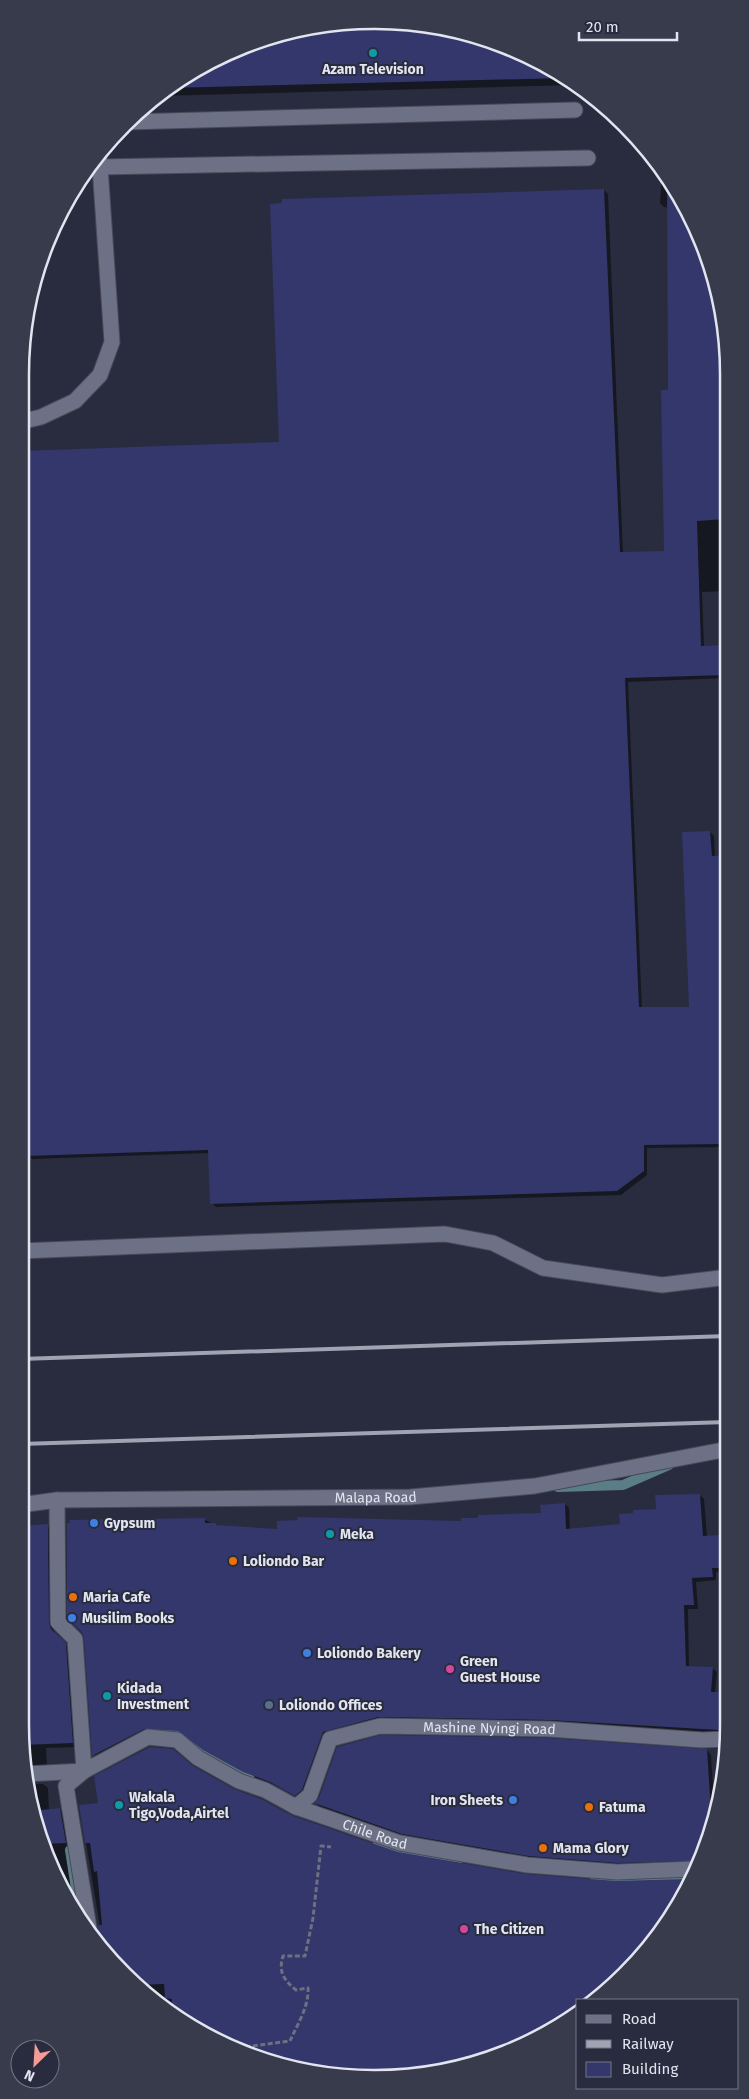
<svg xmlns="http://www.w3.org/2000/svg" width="749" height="2099" font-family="'Fira Sans',sans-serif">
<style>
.shadow{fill:#0007}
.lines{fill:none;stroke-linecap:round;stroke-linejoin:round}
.stream{stroke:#5b7e86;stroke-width:10}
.building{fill:#33376b}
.minor-casing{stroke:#484a59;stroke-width:17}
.path{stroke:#6d7080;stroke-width:3;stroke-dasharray:5 2.5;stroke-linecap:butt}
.minor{stroke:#6d7186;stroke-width:15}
.rail{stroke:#a0a3b1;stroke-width:4}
.culture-dot{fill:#0f9aa8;stroke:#292c3e;stroke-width:2}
.shop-dot{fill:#3f7fe0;stroke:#292c3e;stroke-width:2}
.food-dot{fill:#e8710a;stroke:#292c3e;stroke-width:2}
.hotel-dot{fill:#d1479c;stroke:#292c3e;stroke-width:2}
.service-dot{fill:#5c6f8a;stroke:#292c3e;stroke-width:2}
.labels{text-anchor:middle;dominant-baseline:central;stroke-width:4;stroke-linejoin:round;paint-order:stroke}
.poi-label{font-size:14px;font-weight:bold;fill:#e2e5f0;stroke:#292c3e;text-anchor:start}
.street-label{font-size:14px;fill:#e2e5f0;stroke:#292c3e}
.rim{fill:none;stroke:#e2e5f0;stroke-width:2.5}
</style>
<rect width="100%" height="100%" fill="#292c3e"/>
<!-- shadow -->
<path class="shadow" d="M 397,21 L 466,32 L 552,68 L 573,85 L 157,96 L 197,68 L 260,39 L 328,23 Z
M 662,173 L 693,218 L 723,318 L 723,377 L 726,377 L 727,591 L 702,592 L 704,647 L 727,647 L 727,678 L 628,682 L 642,1009 L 690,1008 L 710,832 L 714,836 L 715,857 L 727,856 L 727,1147 L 647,1148 L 647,1175 L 621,1195 L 216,1207 L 212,1203 L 210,1153 L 32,1159 L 28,1153 L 24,1153 L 20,1149 L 20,452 L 280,444 L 604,190 L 608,194 L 623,554 L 666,552 L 669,391 L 669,208 L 664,207 L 660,203 Z
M 700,1495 L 704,1499 L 707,1537 L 719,1537 L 723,1541 L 725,1571 L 716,1572 L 716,1580 L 696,1582 L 698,1609 L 688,1609 L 689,1667 L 712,1668 L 717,1672 L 715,1693 L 721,1694 L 725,1698 L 722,1733 L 554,1723 L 327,1736 L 306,1794 L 300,1799 L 275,1785 L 248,1776 L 209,1754 L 183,1734 L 149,1732 L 97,1759 L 94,1755 L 86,1638 L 71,1521 L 204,1519 L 218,1527 L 279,1530 L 462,1522 L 542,1514 L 565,1504 L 569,1508 L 570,1530 L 622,1525 Z
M 47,1526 L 52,1530 L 53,1628 L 56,1635 L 70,1649 L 77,1747 L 46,1748 L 47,1768 L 25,1771 L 20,1724 L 20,1527 Z
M 707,1750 L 711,1755 L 715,1819 L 695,1864 L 623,1867 L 534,1860 L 408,1838 L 321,1808 L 316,1803 Z
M 193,1767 L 234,1790 L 292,1817 L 397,1853 L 525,1875 L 617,1883 L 669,1922 L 625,1975 L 595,2000 L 578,2000 L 466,2067 L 397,2078 L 329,2076 L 217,2042 L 159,2006 L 108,1958 L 95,1937 L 100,1927 L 80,1806 L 99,1804 Z
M 26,1784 L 43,1784 L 48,1788 L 49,1810 L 60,1809 L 64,1814 L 82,1917 L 47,1860 Z"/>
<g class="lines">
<!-- stream -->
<path class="stream" d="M 558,1487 L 623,1485 L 669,1465
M 152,1730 L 170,1729 L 187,1736 L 209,1754 L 223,1760 L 250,1779
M 378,1843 L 415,1857 L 437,1861 L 460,1858
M 70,1850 L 77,1895
M 595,1877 L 623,1881 L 680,1875"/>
</g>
<!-- building -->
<path class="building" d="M 397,21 L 466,32 L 552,68 L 564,78 L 168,88 L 197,68 L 260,39 L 328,23 Z
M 667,180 L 693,218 L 719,307 L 719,376 L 726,376 L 726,519 L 697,521 L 701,646 L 727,645 L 727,675 L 625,678 L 639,1007 L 689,1007 L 682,832 L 710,831 L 712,856 L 727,855 L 728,1062 L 723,1062 L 724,1144 L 644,1145 L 644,1171 L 617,1191 L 210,1204 L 208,1150 L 27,1156 L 26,1149 L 20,1150 L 20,451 L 279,442 L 270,204 L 282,203 L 282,199 L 604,189 L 620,552 L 664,551 L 661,390 L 668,390 Z
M 700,1494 L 703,1536 L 720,1535 L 721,1568 L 712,1568 L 713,1577 L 692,1578 L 694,1605 L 684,1605 L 686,1666 L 713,1667 L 711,1692 L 721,1692 L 719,1730 L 549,1720 L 378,1717 L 323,1732 L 302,1790 L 295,1796 L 270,1782 L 243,1772 L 203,1750 L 178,1731 L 144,1729 L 92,1756 L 84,1638 L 82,1632 L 67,1618 L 67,1523 L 70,1523 L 69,1520 L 205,1518 L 205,1523 L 216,1523 L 216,1525 L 277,1529 L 277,1521 L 298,1520 L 297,1517 L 461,1521 L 461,1518 L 478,1518 L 478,1515 L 541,1513 L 540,1505 L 565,1503 L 566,1529 L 620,1524 L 619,1514 L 633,1513 L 633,1510 L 656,1509 L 655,1495 Z
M 48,1524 L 49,1622 L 51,1629 L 66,1643 L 73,1743 L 22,1745 L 20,1724 L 20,1526 Z
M 381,1735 L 549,1738 L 707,1749 L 712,1827 L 697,1861 L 617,1863 L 528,1856 L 402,1834 L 314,1803 L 319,1798 L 337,1747 Z
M 150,1747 L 173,1749 L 193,1766 L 234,1789 L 261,1799 L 293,1816 L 398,1852 L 526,1874 L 616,1881 L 689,1879 L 669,1922 L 625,1975 L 595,2000 L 578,2000 L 578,2014 L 572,2019 L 466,2067 L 397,2078 L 329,2076 L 217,2042 L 171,2014 L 172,1999 L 165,1998 L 164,1984 L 137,1985 L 108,1958 L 98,1942 L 98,1925 L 102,1925 L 97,1871 L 94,1872 L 90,1843 L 85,1843 L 79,1805 L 98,1803 L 94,1776 Z
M 60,1808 L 66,1843 L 42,1844 L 32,1811 Z"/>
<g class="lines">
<!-- minor casing -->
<g class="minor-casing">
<g id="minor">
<path d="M 127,122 L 575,110"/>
<path d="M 99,167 L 588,158"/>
<path d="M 20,422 L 41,417 L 75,401 L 100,375 L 112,342 L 99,152"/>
<path d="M 20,1251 L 445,1234 L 493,1243 L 543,1268 L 662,1285 L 728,1277"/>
<path d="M 57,1500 L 58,1622 L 75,1639 L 84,1771"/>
<path id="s1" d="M 20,1505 L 57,1500 L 410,1497 L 535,1486 L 728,1449"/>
<path d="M 25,1774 L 84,1771"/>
<path id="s2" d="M 296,1807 L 310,1795 L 330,1739 L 380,1726 L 549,1729 L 702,1740 L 727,1739"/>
<path id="s3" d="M 89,1928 L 66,1786 L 84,1771 L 148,1737 L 177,1740 L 198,1758 L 239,1781 L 265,1790 L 296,1807 L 400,1843 L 527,1865 L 617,1872 L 693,1869"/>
</g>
</g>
<!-- path -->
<path class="path" d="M 238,2048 L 290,2041 C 297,2025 309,2007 308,1988 L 296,1990 C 284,1980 278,1972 283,1956 L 305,1956 L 313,1918 L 321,1846 L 331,1847"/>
<!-- minor -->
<use href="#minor" class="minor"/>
<!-- rail -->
<path class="rail" d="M 20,1359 L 728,1336
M 20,1444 L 728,1422"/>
</g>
<!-- markers -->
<g class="culture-dot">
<circle cx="373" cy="53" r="5"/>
<circle cx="330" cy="1534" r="5"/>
<circle cx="107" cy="1696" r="5"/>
<circle cx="119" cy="1805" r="5"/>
</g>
<g class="shop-dot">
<circle cx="94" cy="1523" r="5"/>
<circle cx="72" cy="1618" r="5"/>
<circle cx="307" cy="1653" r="5"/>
<circle cx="513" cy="1800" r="5"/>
</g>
<g class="food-dot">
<circle cx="233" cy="1561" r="5"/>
<circle cx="73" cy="1597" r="5"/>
<circle cx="589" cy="1807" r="5"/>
<circle cx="543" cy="1848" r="5"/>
</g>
<g class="hotel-dot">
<circle cx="450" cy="1669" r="5"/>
<circle cx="464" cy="1929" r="5"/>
</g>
<circle class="service-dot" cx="269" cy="1705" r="5"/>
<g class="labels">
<!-- poi labels -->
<g class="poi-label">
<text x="373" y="69" text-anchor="middle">Azam Television</text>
<text x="104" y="1523">Gypsum</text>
<text x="340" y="1534">Meka</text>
<text x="243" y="1561">Loliondo Bar</text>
<text x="83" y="1597">Maria Cafe</text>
<text x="82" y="1618">Musilim Books</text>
<text x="317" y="1653">Loliondo Bakery</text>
<text x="460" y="1661">Green<tspan x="460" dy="16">Guest House</tspan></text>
<text x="117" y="1688">Kidada<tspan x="117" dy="16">Investment</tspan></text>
<text x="279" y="1705">Loliondo Offices</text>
<text x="129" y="1797">Wakala<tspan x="129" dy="16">Tigo,Voda,Airtel</tspan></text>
<text x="503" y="1800" text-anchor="end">Iron Sheets</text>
<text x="599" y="1807">Fatuma</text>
<text x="553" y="1848">Mama Glory</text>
<text x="474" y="1929">The Citizen</text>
</g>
<!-- street labels -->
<g class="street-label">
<text stroke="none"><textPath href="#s1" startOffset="356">Malapa Road</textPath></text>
<text stroke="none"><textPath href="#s2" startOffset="239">Mashine Nyingi Road</textPath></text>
<text stroke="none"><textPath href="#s3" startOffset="490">Chile Road</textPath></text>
</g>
</g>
<!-- crop -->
<path d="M0 0H749V2099H0ZM374 29H375A345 345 0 0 1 720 374V1725A345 345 0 0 1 375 2070H374A345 345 0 0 1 29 1725V374A345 345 0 0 1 374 29Z" fill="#383b4c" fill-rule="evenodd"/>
<path class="rim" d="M374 29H375A345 345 0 0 1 720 374V1725A345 345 0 0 1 375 2070H374A345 345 0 0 1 29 1725V374A345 345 0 0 1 374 29Z"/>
<!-- legend -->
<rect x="576" y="1999" width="162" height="90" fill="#292c3e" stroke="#737685"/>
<rect x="586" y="2015" width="25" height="8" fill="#6d7186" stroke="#737685"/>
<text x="622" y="2024" font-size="15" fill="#e2e5f0">Road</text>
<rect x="586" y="2040" width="25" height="8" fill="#a0a3b1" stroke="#737685"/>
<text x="622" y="2049" font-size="15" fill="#e2e5f0">Railway</text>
<rect x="586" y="2062" width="25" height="15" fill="#33376b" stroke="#737685"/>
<text x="622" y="2074" font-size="15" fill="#e2e5f0">Building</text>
<!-- north arrow -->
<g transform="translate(35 2064) rotate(205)"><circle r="24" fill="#292c3e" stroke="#737685"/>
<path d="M0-4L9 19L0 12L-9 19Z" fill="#f59b97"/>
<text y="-8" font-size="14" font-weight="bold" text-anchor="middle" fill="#e2e5f0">N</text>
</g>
<!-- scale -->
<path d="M579 32v8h98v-8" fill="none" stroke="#e2e5f0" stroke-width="2.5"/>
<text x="586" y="32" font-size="15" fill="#e2e5f0" stroke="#292c3e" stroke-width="4" paint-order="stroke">20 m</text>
</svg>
